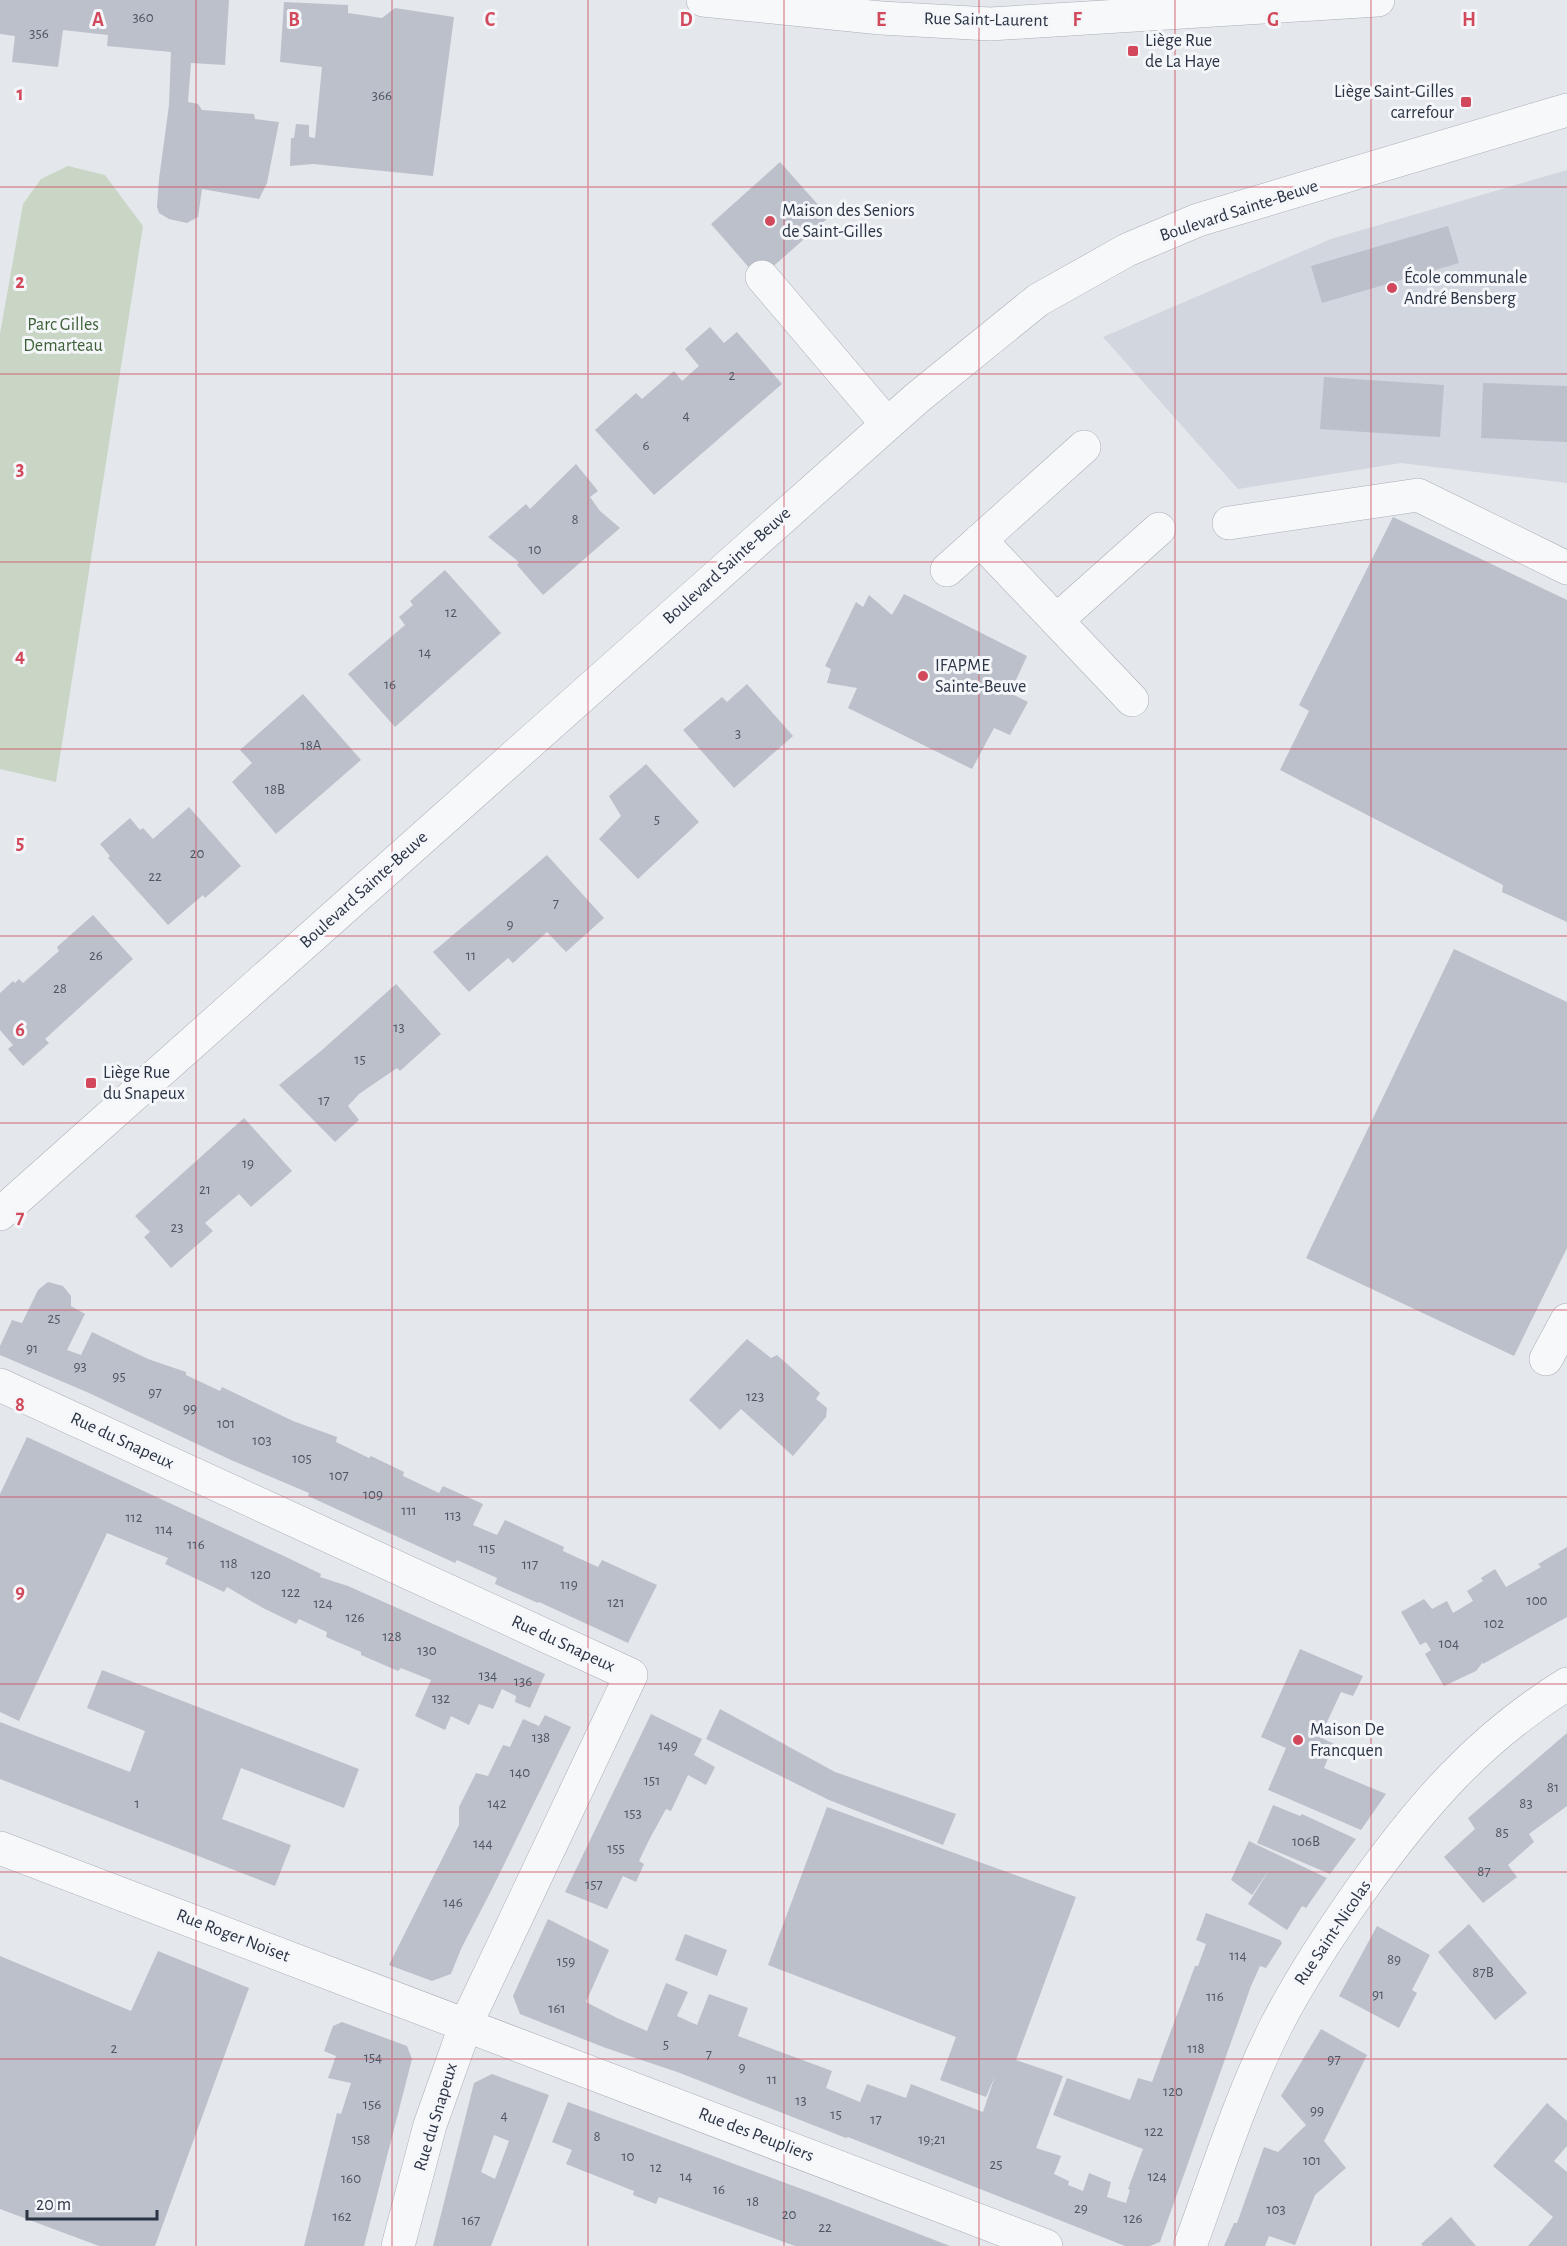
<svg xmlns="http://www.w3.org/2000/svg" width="1567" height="2246" font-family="'Alegreya Sans',sans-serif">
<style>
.built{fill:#d2d6de}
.park{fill:#c9d6c5}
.building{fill:#bbc0ca;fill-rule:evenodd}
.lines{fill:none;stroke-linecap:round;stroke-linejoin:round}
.minor-casing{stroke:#a9aeb7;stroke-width:34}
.minor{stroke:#f7f8fa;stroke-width:33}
.grid{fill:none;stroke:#d1495b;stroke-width:1.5;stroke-opacity:0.55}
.poi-dot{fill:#d1495b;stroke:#f4f6f9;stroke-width:2}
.labels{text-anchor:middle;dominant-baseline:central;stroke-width:6;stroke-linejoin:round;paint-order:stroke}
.number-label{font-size:15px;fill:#4f5766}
.street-label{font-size:18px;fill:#2b3445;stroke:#f4f6f9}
.poi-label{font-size:18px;fill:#2b3445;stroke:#f4f6f9;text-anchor:start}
.park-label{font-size:18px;fill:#3f6138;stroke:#f4f6f9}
.grid-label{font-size:20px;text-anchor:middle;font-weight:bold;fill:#d1495b;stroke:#f4f6f9;stroke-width:6;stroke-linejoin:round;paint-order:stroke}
</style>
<rect width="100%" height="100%" fill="#e4e7ec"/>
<!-- built -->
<path class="built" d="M 1567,170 L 1567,483 L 1401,463 L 1238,489 L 1103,337 L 1331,239 Z"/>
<!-- park -->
<path class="park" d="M 68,166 L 105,175 L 143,226 L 56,782 L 0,769 L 0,334 L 23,204 L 41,179 Z"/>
<!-- building -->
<path class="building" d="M 0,0 L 229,0 L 225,65 L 191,63 L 188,102 L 198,104 L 202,110 L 254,114 L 255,119 L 279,122 L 267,183 L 259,199 L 202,189 L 198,217 L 187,223 L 169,219 L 159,213 L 157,207 L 159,179 L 169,105 L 171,52 L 107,46 L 108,35 L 63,30 L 58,67 L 12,62 L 15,36 L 0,34 Z
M 284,2 L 348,5 L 348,13 L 382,18 L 395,8 L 454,17 L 433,176 L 313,164 L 290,166 L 291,138 L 294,138 L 296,124 L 309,125 L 309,137 L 315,138 L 322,67 L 280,62 Z
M 780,162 L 829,217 L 759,279 L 711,224 Z
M 1448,226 L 1459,263 L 1322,303 L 1311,266 Z
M 710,327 L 724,343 L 737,332 L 782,384 L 654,495 L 595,430 L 636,393 L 642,399 L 674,371 L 682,381 L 699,366 L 685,349 Z
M 1324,377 L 1444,385 L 1440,437 L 1320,429 Z
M 1483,383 L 1567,386 L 1567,442 L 1481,438 Z
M 576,464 L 598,491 L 590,497 L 600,511 L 620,528 L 543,595 L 517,565 L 519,562 L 488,537 L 526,504 L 530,509 Z
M 1393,517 L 1567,600 L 1567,922 L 1502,892 L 1503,885 L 1280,770 L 1309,711 L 1299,705 Z
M 445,570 L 501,633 L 395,727 L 348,674 L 405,625 L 399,617 L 413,605 L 410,601 Z
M 904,594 L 1027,656 L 1010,693 L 1028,702 L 1010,735 L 994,728 L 972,769 L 848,708 L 857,688 L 827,683 L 831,669 L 825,666 L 856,602 L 863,607 L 869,595 L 892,615 Z
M 747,684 L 793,736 L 734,788 L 683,730 L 722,697 L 727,702 Z
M 303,694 L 361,760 L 276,834 L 232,782 L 252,763 L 240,750 Z
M 646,764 L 699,822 L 638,879 L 599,839 L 621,816 L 609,796 Z
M 189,807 L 241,866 L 205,898 L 203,895 L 168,925 L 108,858 L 110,856 L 100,844 L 130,818 L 140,830 L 143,828 L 153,839 Z
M 547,855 L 604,918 L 566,952 L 547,932 L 513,963 L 508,958 L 469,992 L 433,952 Z
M 93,915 L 133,959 L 45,1039 L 49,1043 L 23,1066 L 8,1049 L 13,1045 L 0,1030 L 0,993 L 13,981 L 15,983 L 19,979 L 23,983 L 59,951 L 57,947 Z
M 1454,949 L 1567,1002 L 1567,1248 L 1514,1356 L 1306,1258 Z
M 396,984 L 441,1034 L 400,1071 L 397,1068 L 359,1094 L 348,1106 L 359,1120 L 335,1142 L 279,1085 L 322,1050 Z
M 244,1118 L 292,1171 L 251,1207 L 239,1194 L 205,1223 L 213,1231 L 171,1268 L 144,1237 L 150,1232 L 135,1216 Z
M 48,1282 L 63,1286 L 71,1296 L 71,1306 L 85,1314 L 67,1350 L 81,1355 L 92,1332 L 148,1359 L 186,1372 L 186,1375 L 220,1391 L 222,1387 L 293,1421 L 337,1437 L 336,1442 L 369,1458 L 371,1456 L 404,1472 L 403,1476 L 439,1493 L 443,1486 L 483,1504 L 473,1525 L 497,1535 L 505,1520 L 564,1547 L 563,1551 L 598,1567 L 602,1560 L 657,1585 L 628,1643 L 539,1602 L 538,1603 L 495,1584 L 497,1578 L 457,1560 L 455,1563 L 308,1496 L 309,1493 L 231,1460 L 89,1393 L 0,1355 L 0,1346 L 12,1320 L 22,1323 L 38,1290 Z
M 747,1339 L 771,1358 L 777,1355 L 820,1393 L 816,1399 L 827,1408 L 826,1417 L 793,1456 L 741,1409 L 720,1430 L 689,1400 Z
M 27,1437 L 286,1557 L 321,1574 L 320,1577 L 348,1586 L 545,1674 L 530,1708 L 515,1702 L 516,1696 L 502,1689 L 493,1709 L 479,1704 L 469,1725 L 451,1716 L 445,1730 L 415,1716 L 431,1680 L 401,1668 L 398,1671 L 361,1655 L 361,1652 L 326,1637 L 327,1632 L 299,1619 L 296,1624 L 263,1608 L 227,1587 L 224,1592 L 165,1564 L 168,1558 L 107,1533 L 19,1721 L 0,1712 L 0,1494 Z
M 1567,1547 L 1567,1617 L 1483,1664 L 1483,1662 L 1476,1671 L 1444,1686 L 1425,1654 L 1431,1650 L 1426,1642 L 1420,1645 L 1401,1612 L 1424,1599 L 1432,1609 L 1447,1601 L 1453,1613 L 1473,1601 L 1467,1591 L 1483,1581 L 1481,1578 L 1495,1569 L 1506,1587 L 1541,1567 L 1538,1564 Z
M 1300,1649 L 1363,1676 L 1353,1696 L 1341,1692 L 1320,1737 L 1334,1744 L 1324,1768 L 1386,1794 L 1361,1830 L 1268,1790 L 1286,1748 L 1261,1737 Z
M 102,1670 L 359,1769 L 344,1808 L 241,1768 L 222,1819 L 291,1845 L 275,1886 L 0,1779 L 0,1722 L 130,1772 L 145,1731 L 87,1708 Z
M 720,1709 L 835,1772 L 956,1814 L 943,1845 L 829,1800 L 706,1739 Z
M 651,1714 L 702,1739 L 694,1755 L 715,1767 L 706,1785 L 688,1775 L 671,1811 L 666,1809 L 649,1840 L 639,1861 L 644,1864 L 636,1882 L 623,1876 L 607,1909 L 565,1892 Z
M 545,1715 L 571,1727 L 493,1887 L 461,1949 L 451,1974 L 432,1981 L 389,1965 L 459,1825 L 459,1807 L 476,1773 L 488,1776 L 503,1745 L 510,1747 L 523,1719 L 539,1726 Z
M 1567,1733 L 1567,1806 L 1529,1834 L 1534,1842 L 1508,1865 L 1517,1877 L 1483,1903 L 1444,1857 L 1475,1829 L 1468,1818 Z
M 1273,1805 L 1300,1816 L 1302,1814 L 1356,1839 L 1330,1874 L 1257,1843 Z
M 827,1807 L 1076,1897 L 1016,2060 L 1063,2076 L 1036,2148 L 1061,2156 L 1054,2174 L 1069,2181 L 1068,2185 L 1083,2191 L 1089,2173 L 1111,2182 L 1107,2197 L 1126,2203 L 1130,2190 L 1128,2189 L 1143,2149 L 1053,2115 L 1067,2078 L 1130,2100 L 1138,2078 L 1152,2082 L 1195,1966 L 1198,1966 L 1206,1944 L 1196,1940 L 1206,1913 L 1280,1940 L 1282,1943 L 1266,1968 L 1260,1966 L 1251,1986 L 1160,2242 L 1150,2246 L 1125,2246 L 848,2137 L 846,2138 L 680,2073 L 603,2047 L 520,2014 L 513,1996 L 548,1919 L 609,1950 L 586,2002 L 617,2018 L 647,2031 L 666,1983 L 688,1992 L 677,2016 L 697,2025 L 709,1994 L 748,2008 L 738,2036 L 832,2071 L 826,2088 L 860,2102 L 867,2084 L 906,2098 L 911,2084 L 983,2112 L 995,2076 L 986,2097 L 940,2080 L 956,2037 L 768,1965 Z
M 1249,1841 L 1327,1878 L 1306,1908 L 1302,1906 L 1287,1930 L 1248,1904 L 1269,1870 L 1252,1895 L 1231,1880 Z
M 1469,1924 L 1527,1993 L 1495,2020 L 1438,1952 Z
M 1377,1926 L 1430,1955 L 1412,1990 L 1417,1993 L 1399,2028 L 1339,1996 Z
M 685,1934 L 727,1950 L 717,1976 L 675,1960 Z
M 158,1951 L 249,1988 L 155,2246 L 99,2246 L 0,2209 L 0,1956 L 131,2011 Z
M 342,2022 L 407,2046 L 412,2059 L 364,2246 L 304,2246 L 337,2113 L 341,2114 L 351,2083 L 328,2078 L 336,2056 L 324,2051 L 333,2026 Z
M 1321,2029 L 1367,2055 L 1324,2141 L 1346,2168 L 1315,2195 L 1295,2245 L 1269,2236 L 1265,2246 L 1224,2246 L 1234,2223 L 1237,2223 L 1264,2147 L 1278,2152 L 1306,2125 L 1281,2096 Z
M 492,2074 L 549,2095 L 491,2246 L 433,2246 L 474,2083 ZM 494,2135 L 509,2141 L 495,2179 L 481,2172 Z
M 568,2102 L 818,2195 L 950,2246 L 795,2246 L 659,2197 L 656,2204 L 633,2195 L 634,2191 L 566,2164 L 572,2150 L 552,2142 Z
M 1547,2103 L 1567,2121 L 1567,2146 L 1554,2161 L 1567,2172 L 1567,2246 L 1528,2246 L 1553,2217 L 1493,2166 Z
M 1451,2217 L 1476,2246 L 1423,2246 L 1421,2244 Z"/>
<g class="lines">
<!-- minor casing -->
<g class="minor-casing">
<path id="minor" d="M 703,0 L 881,18 L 990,24 L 1378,0
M 762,277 L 887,424
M 1229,523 L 1418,495 L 1567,568
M 980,540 L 1132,700
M 947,570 L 1084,447
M 1057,620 L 1159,529
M 0,1214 L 917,398 L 1038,300 L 1127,250 L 1198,220 L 1567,110
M 1546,1359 L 1567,1320
M 0,1385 L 631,1675 L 466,2024 L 430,2125 L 398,2246
M 0,1848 L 1046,2246
M 1190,2246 C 1217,2172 1241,2096 1276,2026 C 1300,1979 1329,1935 1360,1891 C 1420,1807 1478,1739 1567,1684"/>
</g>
<!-- minor -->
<use href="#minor" class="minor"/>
</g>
<!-- grid -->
<path class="grid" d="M 196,0 L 196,2246M 392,0 L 392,2246M 588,0 L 588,2246M 784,0 L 784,2246M 979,0 L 979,2246M 1175,0 L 1175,2246M 1371,0 L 1371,2246M 0,187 L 1567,187M 0,374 L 1567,374M 0,562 L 1567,562M 0,749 L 1567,749M 0,936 L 1567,936M 0,1123 L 1567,1123M 0,1310 L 1567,1310M 0,1497 L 1567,1497M 0,1684 L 1567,1684M 0,1872 L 1567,1872M 0,2059 L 1567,2059"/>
<!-- markers -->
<g class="poi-dot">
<rect x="1127" y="45" width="12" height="12" rx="3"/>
<rect x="1460" y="96" width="12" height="12" rx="3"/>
<circle cx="770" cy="221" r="6"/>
<circle cx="1392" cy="288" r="6"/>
<circle cx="923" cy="676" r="6"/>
<rect x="85" y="1077" width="12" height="12" rx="3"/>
<circle cx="1298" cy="1740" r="6"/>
</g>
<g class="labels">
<!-- number labels -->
<g class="number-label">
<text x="143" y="17">360</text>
<text x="39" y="33">356</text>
<text x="382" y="95">366</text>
<text x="732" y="375">2</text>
<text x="686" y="415">4</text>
<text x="646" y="445">6</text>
<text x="575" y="519">8</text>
<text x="535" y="549">10</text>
<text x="451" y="612">12</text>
<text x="425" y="652">14</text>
<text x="390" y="684">16</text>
<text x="738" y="733">3</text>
<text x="311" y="745">18A</text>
<text x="275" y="789">18B</text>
<text x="657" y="819">5</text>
<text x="197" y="853">20</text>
<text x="155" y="876">22</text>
<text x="556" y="903">7</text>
<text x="510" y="924">9</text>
<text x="96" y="955">26</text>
<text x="471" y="955">11</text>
<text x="60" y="988">28</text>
<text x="399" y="1027">13</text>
<text x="360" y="1059">15</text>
<text x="324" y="1100">17</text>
<text x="248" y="1163">19</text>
<text x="205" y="1189">21</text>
<text x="177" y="1227">23</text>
<text x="54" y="1318">25</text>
<text x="32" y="1348">91</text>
<text x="80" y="1366">93</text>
<text x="119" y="1376">95</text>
<text x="155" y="1392">97</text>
<text x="755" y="1396">123</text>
<text x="190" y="1408">99</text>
<text x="226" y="1423">101</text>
<text x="262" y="1440">103</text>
<text x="302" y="1458">105</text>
<text x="339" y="1475">107</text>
<text x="373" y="1494">109</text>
<text x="409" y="1510">111</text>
<text x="453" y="1515">113</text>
<text x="134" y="1517">112</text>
<text x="164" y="1529">114</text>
<text x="196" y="1544">116</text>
<text x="487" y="1548">115</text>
<text x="229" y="1563">118</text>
<text x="530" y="1564">117</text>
<text x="261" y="1574">120</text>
<text x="569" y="1584">119</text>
<text x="291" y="1592">122</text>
<text x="1537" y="1600">100</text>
<text x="616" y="1602">121</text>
<text x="323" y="1603">124</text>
<text x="355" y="1617">126</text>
<text x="1494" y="1623">102</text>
<text x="392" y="1636">128</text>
<text x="1449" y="1643">104</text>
<text x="427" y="1650">130</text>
<text x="488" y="1675">134</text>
<text x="523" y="1681">136</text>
<text x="441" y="1698">132</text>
<text x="541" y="1737">138</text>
<text x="668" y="1745">149</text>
<text x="520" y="1772">140</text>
<text x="652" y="1780">151</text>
<text x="1553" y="1787">81</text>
<text x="137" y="1803">1</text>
<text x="497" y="1803">142</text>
<text x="1526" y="1803">83</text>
<text x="633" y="1813">153</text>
<text x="1502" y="1832">85</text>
<text x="1306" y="1841">106B</text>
<text x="483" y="1843">144</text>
<text x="616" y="1848">155</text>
<text x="1484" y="1871">87</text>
<text x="594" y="1884">157</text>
<text x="453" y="1902">146</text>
<text x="1238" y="1955">114</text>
<text x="1394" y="1959">89</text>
<text x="566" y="1961">159</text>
<text x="1483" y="1972">87B</text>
<text x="1378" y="1994">91</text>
<text x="1215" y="1996">116</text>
<text x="557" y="2008">161</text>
<text x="666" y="2044">5</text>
<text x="114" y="2048">2</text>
<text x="1196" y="2048">118</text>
<text x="709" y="2054">7</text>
<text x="373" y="2057">154</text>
<text x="1334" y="2059">97</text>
<text x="742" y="2067">9</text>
<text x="772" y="2079">11</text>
<text x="1173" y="2091">120</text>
<text x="801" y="2100">13</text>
<text x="372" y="2104">156</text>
<text x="1317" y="2110">99</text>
<text x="836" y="2114">15</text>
<text x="504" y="2115">4</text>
<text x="876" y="2119">17</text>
<text x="1154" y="2131">122</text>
<text x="597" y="2136">8</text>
<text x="361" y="2139">158</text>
<text x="932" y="2139">19;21</text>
<text x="628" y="2156">10</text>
<text x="1312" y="2160">101</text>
<text x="996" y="2164">25</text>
<text x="656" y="2167">12</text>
<text x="686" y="2176">14</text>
<text x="1157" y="2176">124</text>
<text x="351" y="2178">160</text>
<text x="719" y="2189">16</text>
<text x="753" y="2201">18</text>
<text x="1081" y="2208">29</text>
<text x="1276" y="2209">103</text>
<text x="789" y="2214">20</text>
<text x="342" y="2216">162</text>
<text x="1133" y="2218">126</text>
<text x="471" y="2220">167</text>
<text x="825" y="2227">22</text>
</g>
<!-- street labels -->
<g class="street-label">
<text transform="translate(986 20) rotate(1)">Rue Saint-Laurent</text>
<text transform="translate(1239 211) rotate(-18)">Boulevard Sainte-Beuve</text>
<text transform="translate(727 566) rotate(-42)">Boulevard Sainte-Beuve</text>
<text transform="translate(364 890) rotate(-42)">Boulevard Sainte-Beuve</text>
<text transform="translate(122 1441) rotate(25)">Rue du Snapeux</text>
<text transform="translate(563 1644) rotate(25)">Rue du Snapeux</text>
<text transform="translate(1333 1933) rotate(-56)">Rue Saint-Nicolas</text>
<text transform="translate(233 1936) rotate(21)">Rue Roger Noiset</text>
<text transform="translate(436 2117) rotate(-73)">Rue du Snapeux</text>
<text transform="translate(756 2135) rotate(21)">Rue des Peupliers</text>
</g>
<!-- poi labels -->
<g class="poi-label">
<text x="1145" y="41">Liège Rue<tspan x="1145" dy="21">de La Haye</tspan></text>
<text x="1454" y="92" text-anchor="end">Liège Saint-Gilles<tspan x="1454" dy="21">carrefour</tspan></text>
<text x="782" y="211">Maison des Seniors<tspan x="782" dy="21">de Saint-Gilles</tspan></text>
<text x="1404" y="278">École communale<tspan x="1404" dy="21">André Bensberg</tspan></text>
<text x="935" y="666">IFAPME<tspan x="935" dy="21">Sainte-Beuve</tspan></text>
<text x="103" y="1073">Liège Rue<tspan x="103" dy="21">du Snapeux</tspan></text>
<text x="1310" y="1730">Maison De<tspan x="1310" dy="21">Francquen</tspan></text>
</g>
<!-- park labels -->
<g class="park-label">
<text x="63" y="325">Parc Gilles<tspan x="63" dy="21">Demarteau</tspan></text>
</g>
</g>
<g class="grid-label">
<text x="98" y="26">A</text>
<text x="294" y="26">B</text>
<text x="490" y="26">C</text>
<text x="686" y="26">D</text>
<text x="881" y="26">E</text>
<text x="1077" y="26">F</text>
<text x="1273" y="26">G</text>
<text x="1469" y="26">H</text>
<text x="20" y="100">1</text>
<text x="20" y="288">2</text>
<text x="20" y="475">3</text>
<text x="20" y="662">4</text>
<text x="20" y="849">5</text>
<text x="20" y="1036">6</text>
<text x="20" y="1223">7</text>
<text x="20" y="1411">8</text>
<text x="20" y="1598">9</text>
</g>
<!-- scale -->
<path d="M27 2210v9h130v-9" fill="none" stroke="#2b3445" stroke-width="3"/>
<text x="36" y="2210" font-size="18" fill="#2b3445" stroke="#f4f6f9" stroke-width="4.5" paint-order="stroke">20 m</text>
</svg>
